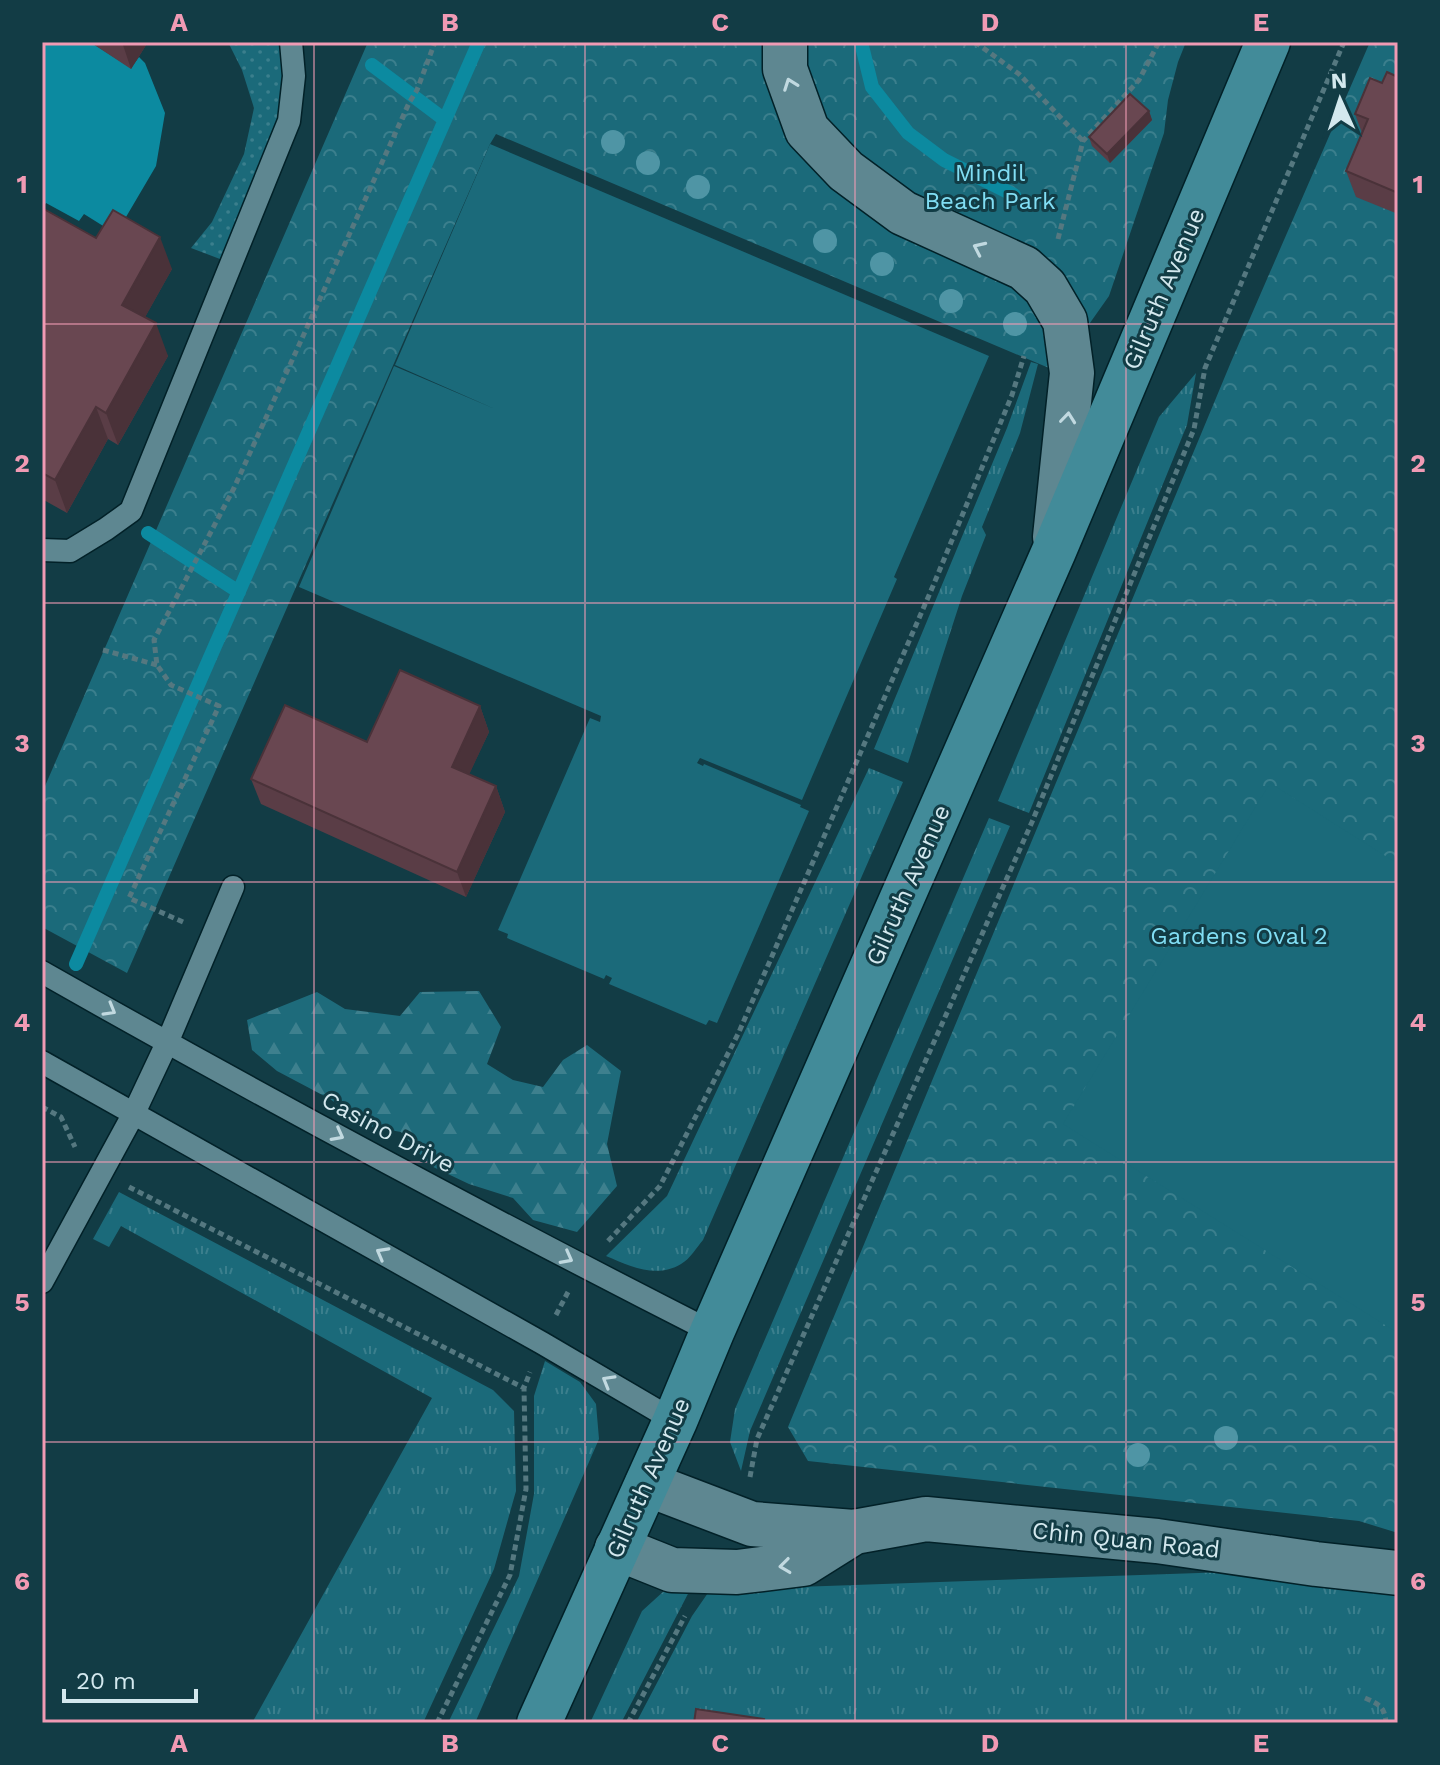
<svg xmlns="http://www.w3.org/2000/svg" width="1440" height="1765" font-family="'Work Sans',sans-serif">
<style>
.grass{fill:url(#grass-tufts)}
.forest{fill:url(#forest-firs)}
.park{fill:url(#park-crowns)}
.garden{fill:url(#garden-dots)}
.pitch{fill:#1b6a7a}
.water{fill:#0c8aa0}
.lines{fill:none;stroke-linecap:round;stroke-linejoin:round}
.stream{stroke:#0c8aa0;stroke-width:14}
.lane-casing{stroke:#022128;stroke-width:25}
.street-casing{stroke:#022128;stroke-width:47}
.secondary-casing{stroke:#022128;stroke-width:47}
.path{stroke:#557880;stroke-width:5;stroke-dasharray:6 4;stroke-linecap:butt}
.lane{stroke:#5e8791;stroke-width:22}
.street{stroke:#5e8791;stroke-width:44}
.secondary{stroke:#428b99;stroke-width:44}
.tree{fill:#4f95a5}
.wall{fill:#5a3d46}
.shaded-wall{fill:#4a3239}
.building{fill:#694751;stroke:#4a3239;stroke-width:2}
.oneway{stroke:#c1d9e0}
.grid{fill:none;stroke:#f09ab4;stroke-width:2;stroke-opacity:0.55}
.labels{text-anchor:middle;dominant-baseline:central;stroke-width:6;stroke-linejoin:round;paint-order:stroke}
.park-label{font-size:24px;fill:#81def4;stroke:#123c45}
.street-label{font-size:24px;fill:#d3e8ee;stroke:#123c45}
.neatline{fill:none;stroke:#f09ab4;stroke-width:3}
.grid-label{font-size:26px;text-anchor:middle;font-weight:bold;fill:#f09ab4}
</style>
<defs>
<pattern id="grass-tufts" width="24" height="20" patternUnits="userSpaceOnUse" patternTransform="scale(2)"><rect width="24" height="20" fill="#1b6a7a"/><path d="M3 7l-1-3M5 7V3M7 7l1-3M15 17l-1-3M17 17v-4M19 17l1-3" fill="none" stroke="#3b7f8d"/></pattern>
<pattern id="forest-firs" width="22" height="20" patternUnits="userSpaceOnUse" patternTransform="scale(2)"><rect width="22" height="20" fill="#1e6b7b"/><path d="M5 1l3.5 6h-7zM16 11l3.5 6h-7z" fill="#3e808e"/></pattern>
<pattern id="park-crowns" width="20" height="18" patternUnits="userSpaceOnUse" patternTransform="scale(2)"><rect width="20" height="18" fill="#1b6a7a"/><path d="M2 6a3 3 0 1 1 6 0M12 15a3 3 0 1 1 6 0" fill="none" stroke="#3b7f8d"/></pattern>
<pattern id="garden-dots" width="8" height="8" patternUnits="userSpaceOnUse" patternTransform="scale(2)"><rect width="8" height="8" fill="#1b6a7a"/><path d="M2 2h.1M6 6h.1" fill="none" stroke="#3b7f8d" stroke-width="1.8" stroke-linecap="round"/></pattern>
</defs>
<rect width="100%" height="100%" fill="#123c45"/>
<!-- grass -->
<path class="grass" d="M 1031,362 L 1038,364 L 1020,433 L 982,527 L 986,535 L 962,596 L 908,763 L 874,749 L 1007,428 Z
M 1196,373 L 1187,425 L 1029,813 L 998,801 L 1159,417 Z
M 869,768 L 903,782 L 703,1240 C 697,1247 690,1259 681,1264 C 656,1279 630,1266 606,1256 L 667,1196 Z
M 989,818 L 1010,826 L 750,1431 L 741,1471 L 730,1442 L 735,1409 Z
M 119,1192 L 493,1390 L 514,1411 L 516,1491 L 494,1569 L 423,1723 L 252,1723 L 432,1398 L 121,1226 L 109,1247 L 93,1239 Z
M 545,1361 L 580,1382 L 596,1404 L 599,1439 L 475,1723 L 448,1723 L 519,1576 L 534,1494 L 534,1396 Z
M 1398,1566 L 1398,1723 L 636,1723 L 692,1616 L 710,1590 Z
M 691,1588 L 621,1723 L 590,1723 L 642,1611 L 664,1591 Z"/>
<!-- forest -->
<path class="forest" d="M 479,991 L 501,1027 L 487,1064 L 513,1080 L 543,1087 L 563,1060 L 587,1045 L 621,1071 L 607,1144 L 617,1186 L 577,1232 L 533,1220 L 513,1198 L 469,1184 L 429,1165 L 401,1132 L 367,1126 L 330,1099 L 277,1071 L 252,1050 L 247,1020 L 317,992 L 345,1009 L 400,1016 L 420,992 Z"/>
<!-- park -->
<path class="park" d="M 368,42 L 1186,42 L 1178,62 L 1168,100 L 1164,133 L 1109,296 L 1056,371 L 496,134 L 490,144 L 127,973 L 42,927 L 42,793 Z
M 1370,42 L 1398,42 L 1398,1533 L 1359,1521 L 808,1461 L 788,1427 L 1231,362 Z"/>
<!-- garden -->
<path class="garden" d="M 228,42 L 281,42 L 284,50 L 282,122 L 220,259 L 191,248 L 212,222 L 244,154 L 254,108 L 242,70 Z"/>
<!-- pitch -->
<path class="pitch" d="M 490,144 L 989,356 L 894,577 L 897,579 L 802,800 L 700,758 L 697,763 L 703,766 L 704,764 L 801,805 L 800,807 L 809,811 L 717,1023 L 709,1020 L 706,1025 L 609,984 L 612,978 L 606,975 L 604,979 L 507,938 L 508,934 L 498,930 L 590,718 L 600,722 L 601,716 L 299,587 L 394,366 L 495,409 L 395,365 Z
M 1270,783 L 1398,864 L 1398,1333 L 1063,1124 Z"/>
<!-- water -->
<path class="water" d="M 42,42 L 90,42 L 131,68 L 139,57 L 145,63 L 165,113 L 156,166 L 116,234 L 84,214 L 79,221 L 46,203 L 42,209 Z"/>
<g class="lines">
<!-- stream -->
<path class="stream" d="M 861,42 L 872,87 L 908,133 L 944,160 L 1014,195
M 372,65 L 445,120
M 148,533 L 239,592
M 76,964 L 479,42"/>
<!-- lane casing -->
<g class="lane-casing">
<path id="lane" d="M 42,550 L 70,551 L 106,529 L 131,511 L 289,121 L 294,76 L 291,42
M 42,972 C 262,1097 486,1217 712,1332
M 42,1062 L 542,1343 L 675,1421
M 42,1282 L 134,1113 L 167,1043 L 233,887"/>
</g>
<!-- street casing -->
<g class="street-casing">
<path id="street" d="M 785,42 L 785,69 L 807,130 L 846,171 L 903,213 L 1024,268 L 1045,287 L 1065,321 L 1072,373 L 1055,537
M 647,1484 L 752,1524 L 854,1532 L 926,1519 L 1157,1541 L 1316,1564 L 1398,1573
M 617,1548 L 672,1570 L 737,1572 L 803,1564 L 854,1532"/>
</g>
<!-- secondary casing -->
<g class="secondary-casing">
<path id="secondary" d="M 539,1723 L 675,1421 L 712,1332 L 1054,551 L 1268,42"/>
</g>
<!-- path -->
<path class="path" d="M 975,42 L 1019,74 L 1083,141
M 1058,239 L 1083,141 L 1139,80 L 1159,42
M 103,650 L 157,665
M 183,922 L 129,898 L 219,706 L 171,685 L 157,665 L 154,640 L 234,488 L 409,103 L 417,90 L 435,42
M 42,1107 L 61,1117 L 75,1147
M 129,1187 L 524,1388
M 608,1241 L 660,1186 L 739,1032 L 933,586 L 1012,395 L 1024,356
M 556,1315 L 568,1292
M 750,1477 L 757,1439 L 1032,822 L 1194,429 L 1205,368 L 1344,42
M 1365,1698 C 1379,1704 1385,1707 1386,1723
M 437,1723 L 510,1575 L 526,1489 L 524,1388 L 530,1372
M 628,1723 L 685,1616"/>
<!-- lane -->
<use href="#lane" class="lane"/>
<!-- street -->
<use href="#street" class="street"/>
<!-- secondary -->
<use href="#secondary" class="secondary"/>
</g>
<!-- trees -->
<g class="tree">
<circle cx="613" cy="142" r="12"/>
<circle cx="648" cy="163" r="12"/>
<circle cx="698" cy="187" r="12"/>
<circle cx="825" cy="241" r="12"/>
<circle cx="882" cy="264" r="12"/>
<circle cx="951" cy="301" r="12"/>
<circle cx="1015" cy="324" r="12"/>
<circle cx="1226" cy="1438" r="12"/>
<circle cx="1138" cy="1455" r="12"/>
</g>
<!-- wall -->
<path class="wall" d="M 90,42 L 148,42 L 131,69 Z
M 1398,77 L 1398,214 L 1356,197 L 1346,171 L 1362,133 L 1355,114 L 1382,83 Z
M 1149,111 L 1152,120 L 1110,163 L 1092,146 L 1089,137 Z
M 42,208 L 96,238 L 172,269 L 145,317 L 168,356 L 118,445 L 108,439 L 67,513 L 42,499 Z
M 480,706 L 489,732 L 469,774 L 496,786 L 505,812 L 466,897 L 261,804 L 251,779 Z"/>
<!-- shaded-wall -->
<path class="shaded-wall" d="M 122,42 L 148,42 L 131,69 Z
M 1149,111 L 1152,120 L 1110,163 L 1107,154 Z
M 160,237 L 172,269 L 134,337 L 122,305 Z
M 156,323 L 168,356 L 118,445 L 106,413 Z
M 96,407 L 108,439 L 67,513 L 55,480 Z
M 480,706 L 489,732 L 461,792 L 452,767 Z
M 496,786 L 505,812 L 466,897 L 457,872 Z"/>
<!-- building -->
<path class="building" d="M 1387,72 L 1398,77 L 1398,193 L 1346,171 L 1368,119 L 1355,114 L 1370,78 L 1382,83 Z
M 1130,94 L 1149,111 L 1107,154 L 1089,137 Z
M 42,208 L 96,238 L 113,210 L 160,237 L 122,305 L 156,323 L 106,413 L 96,407 L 55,480 L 42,473 Z
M 400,670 L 480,706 L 452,767 L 496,786 L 457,872 L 251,779 L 285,705 L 367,742 Z
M 696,1709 L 764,1719 L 763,1723 L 694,1723 Z"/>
<!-- one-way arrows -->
<defs><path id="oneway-chevron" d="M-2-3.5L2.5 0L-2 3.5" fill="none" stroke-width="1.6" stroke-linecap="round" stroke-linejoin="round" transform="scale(2)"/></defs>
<g class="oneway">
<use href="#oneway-chevron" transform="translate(790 84) rotate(-110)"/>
<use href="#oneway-chevron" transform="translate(979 248) rotate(-155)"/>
<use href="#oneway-chevron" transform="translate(1068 418) rotate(-84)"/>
<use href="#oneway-chevron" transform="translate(110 1010) rotate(30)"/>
<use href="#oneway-chevron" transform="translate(338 1135) rotate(28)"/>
<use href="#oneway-chevron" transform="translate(382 1253) rotate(-151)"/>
<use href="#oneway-chevron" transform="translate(567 1258) rotate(28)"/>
<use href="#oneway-chevron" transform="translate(608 1381) rotate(-150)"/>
<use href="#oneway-chevron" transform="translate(785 1566) rotate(173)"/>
</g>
<!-- grid -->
<path class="grid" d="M 314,42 L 314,1723M 585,42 L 585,1723M 855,42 L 855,1723M 1126,42 L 1126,1723M 42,324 L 1398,324M 42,603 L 1398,603M 42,882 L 1398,882M 42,1162 L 1398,1162M 42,1442 L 1398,1442"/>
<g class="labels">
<!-- park labels -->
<g class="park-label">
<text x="990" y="173">Mindil<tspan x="990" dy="28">Beach Park</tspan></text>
<text x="1239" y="936">Gardens Oval 2</text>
</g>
<!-- street labels -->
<g class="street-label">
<text transform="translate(1164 289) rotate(-67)">Gilruth Avenue</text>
<text transform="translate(908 885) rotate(-66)">Gilruth Avenue</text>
<text transform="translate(388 1132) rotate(28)">Casino Drive</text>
<text transform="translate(648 1478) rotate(-66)">Gilruth Avenue</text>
<text transform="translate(1126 1540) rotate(6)">Chin Quan Road</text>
</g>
</g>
<!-- border -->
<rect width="1440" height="1765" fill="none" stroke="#123c45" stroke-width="88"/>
<!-- north arrow -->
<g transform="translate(1340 100) rotate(357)" stroke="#123c45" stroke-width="6" paint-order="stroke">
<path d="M0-6L14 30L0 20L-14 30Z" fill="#d3e8ee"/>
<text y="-12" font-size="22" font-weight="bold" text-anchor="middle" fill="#d3e8ee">N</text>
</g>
<!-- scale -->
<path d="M64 1689v12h132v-12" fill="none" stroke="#d3e8ee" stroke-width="4"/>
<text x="76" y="1689" font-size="24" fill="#d3e8ee" stroke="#123c45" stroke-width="6" paint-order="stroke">20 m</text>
<rect x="44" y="44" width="1352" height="1677" class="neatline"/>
<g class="grid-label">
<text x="179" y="31">A</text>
<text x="450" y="31">B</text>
<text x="720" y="31">C</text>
<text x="990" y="31">D</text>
<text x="1261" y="31">E</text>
<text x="22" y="193">1</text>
<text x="1418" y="193">1</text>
<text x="22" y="472">2</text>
<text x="1418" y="472">2</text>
<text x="22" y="752">3</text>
<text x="1418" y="752">3</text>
<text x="22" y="1031">4</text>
<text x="1418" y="1031">4</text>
<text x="22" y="1311">5</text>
<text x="1418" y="1311">5</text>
<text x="22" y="1590">6</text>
<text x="1418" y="1590">6</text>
<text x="179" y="1752">A</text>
<text x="450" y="1752">B</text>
<text x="720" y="1752">C</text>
<text x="990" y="1752">D</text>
<text x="1261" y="1752">E</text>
</g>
</svg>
